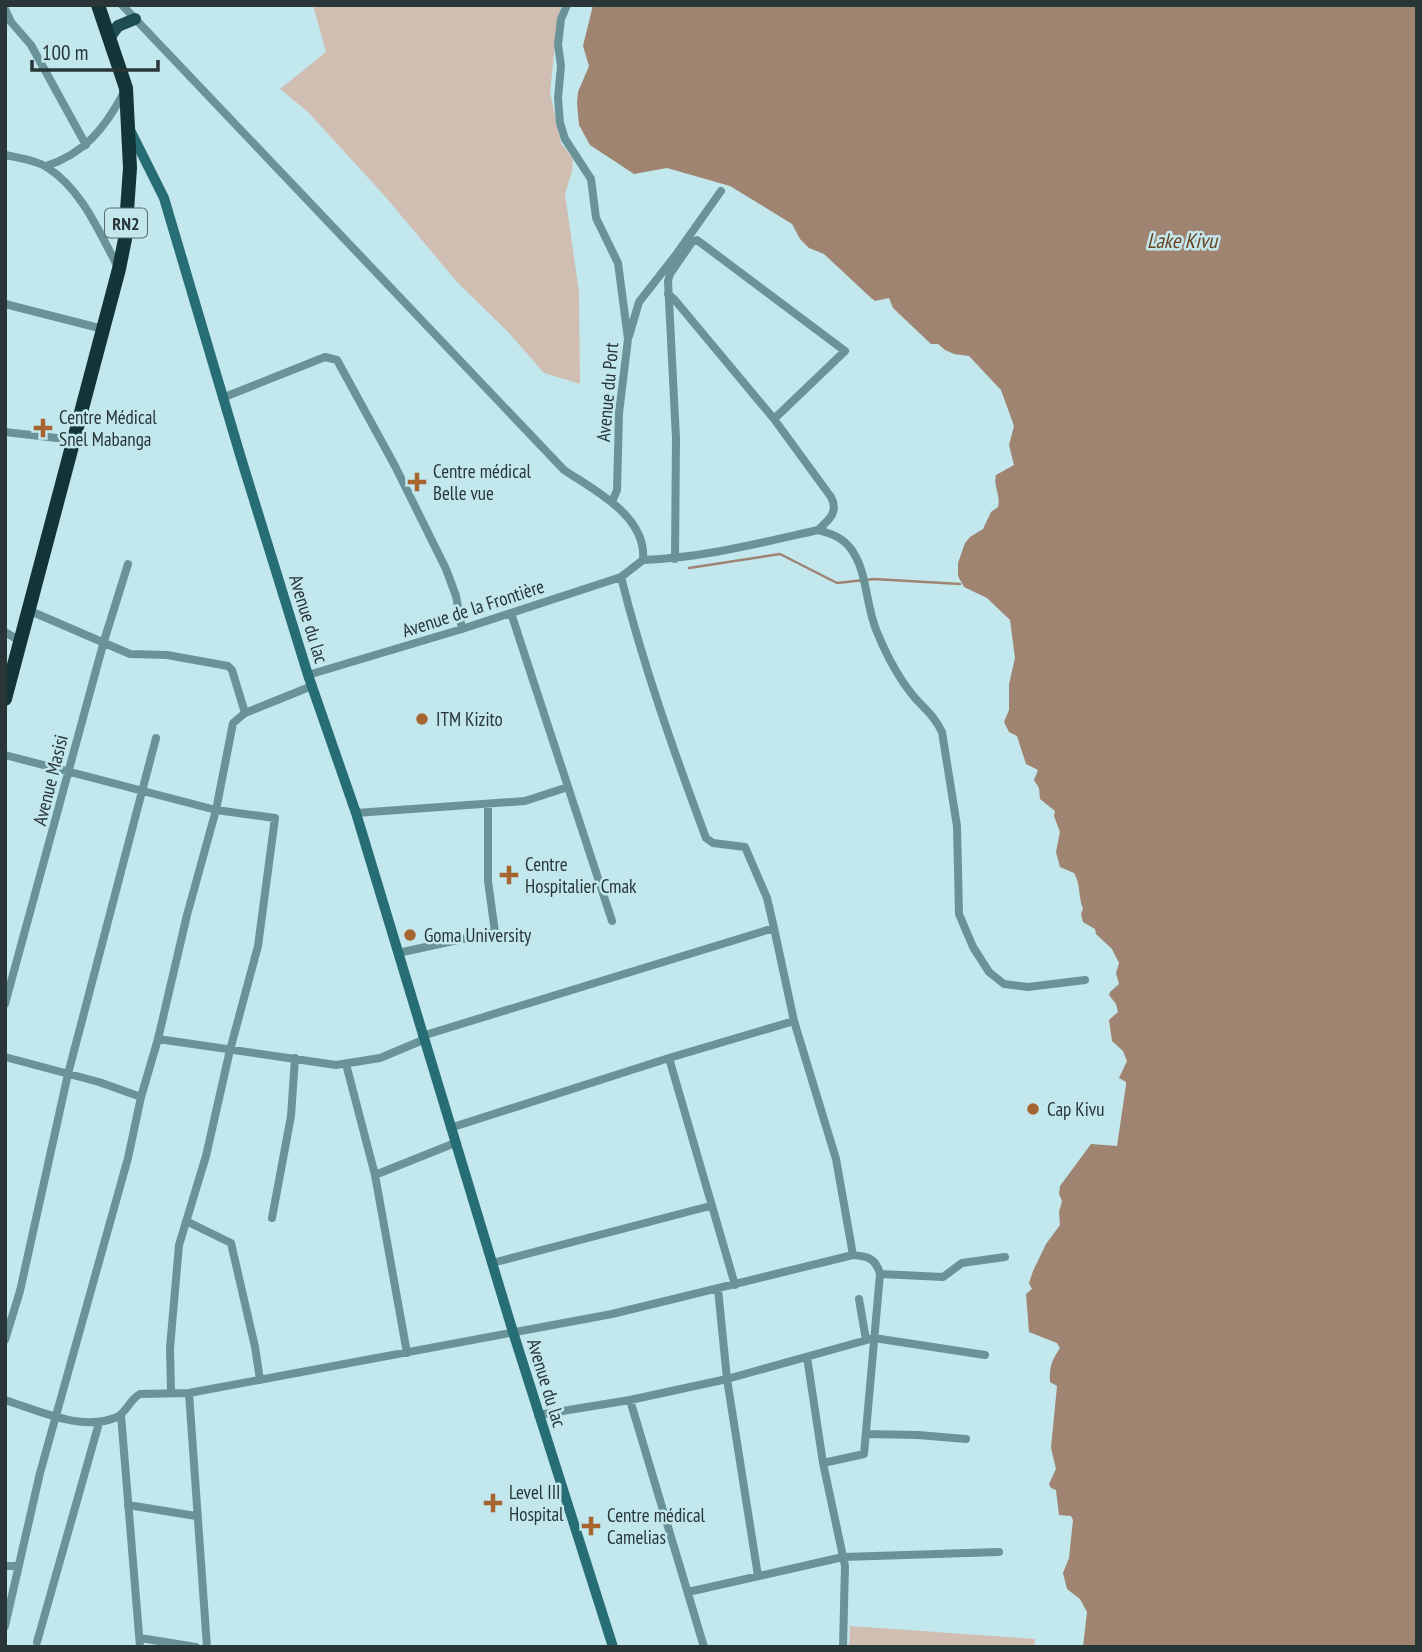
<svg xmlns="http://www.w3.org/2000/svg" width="1422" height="1652" font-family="'PT Sans Narrow',sans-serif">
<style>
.green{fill:#d0beb2}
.water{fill:#9e8471}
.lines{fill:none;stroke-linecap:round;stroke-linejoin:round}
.stream{stroke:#9e8471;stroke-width:2.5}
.street{stroke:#699398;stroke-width:8}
.secondary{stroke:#276d75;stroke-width:10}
.primary{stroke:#1e4e54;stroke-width:12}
.highway{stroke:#113539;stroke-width:14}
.poi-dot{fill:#a66530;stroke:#c2e7ec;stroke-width:2.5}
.labels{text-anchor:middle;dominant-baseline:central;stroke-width:5;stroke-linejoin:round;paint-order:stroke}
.shield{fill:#c2e7ec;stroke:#566b6e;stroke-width:2}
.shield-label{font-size:18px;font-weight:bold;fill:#283638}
.street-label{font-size:19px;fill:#283638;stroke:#c2e7ec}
.poi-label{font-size:19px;fill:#283638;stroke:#c2e7ec;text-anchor:start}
.water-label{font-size:21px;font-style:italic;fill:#6a4222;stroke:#c2e7ec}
</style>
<rect width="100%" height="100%" fill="#c2e7ec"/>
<!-- green -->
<path class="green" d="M 313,5 L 562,5 L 558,17 L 550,92 L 561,143 L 573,159 L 572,171 L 565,194 L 579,292 L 580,384 L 544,373 L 509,333 L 457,282 L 383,194 L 308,112 L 280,89 L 326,52 Z
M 850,1626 L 1035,1639 L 1034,1647 L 849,1647 Z"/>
<!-- water -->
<path class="water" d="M 593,5 L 1417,5 L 1417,1647 L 1083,1647 L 1087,1612 L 1080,1599 L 1067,1589 L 1063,1573 L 1069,1558 L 1073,1520 L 1071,1516 L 1059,1515 L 1056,1490 L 1051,1488 L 1049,1484 L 1056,1469 L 1051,1448 L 1057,1386 L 1050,1382 C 1049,1367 1052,1360 1060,1348 L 1057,1343 L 1029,1332 L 1026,1294 L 1032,1289 L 1029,1283 L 1033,1271 L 1046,1244 L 1060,1225 L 1059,1212 L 1062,1201 L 1059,1194 L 1060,1186 L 1091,1144 L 1117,1146 L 1126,1085 L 1126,1082 L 1119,1078 L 1127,1061 L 1123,1051 L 1112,1041 L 1109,1020 L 1118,1012 L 1116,1004 L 1109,995 L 1110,992 L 1119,984 L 1116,973 L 1119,963 L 1112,949 L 1096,934 L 1095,929 L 1083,922 L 1081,914 L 1083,909 C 1078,896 1081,885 1074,873 L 1060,867 L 1056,852 L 1060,832 L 1054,816 L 1055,811 L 1040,799 L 1039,788 L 1034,780 L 1038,770 L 1026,764 L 1017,736 L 1009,732 L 1004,722 L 1009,710 L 1009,684 L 1015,658 L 1010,620 L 987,598 L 964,587 L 958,576 L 958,563 L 965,543 L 970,537 L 983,529 L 991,512 L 998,507 C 1001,495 993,486 996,475 L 1014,465 L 1009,445 L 1014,426 L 1001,390 L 969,356 L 954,354 L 945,350 L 938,344 L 931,344 L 893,308 L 889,298 L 875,301 L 870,297 L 824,254 L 809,248 L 800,239 L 792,224 L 730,186 L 667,168 L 634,174 L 590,145 L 579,125 L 577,103 L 578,92 L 589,66 L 583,46 Z"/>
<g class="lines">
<!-- stream -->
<path class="stream" d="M 689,568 L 780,554 L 837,583 L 874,579 L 960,584"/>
<!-- street -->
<path class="street" d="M 122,5 L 564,470 C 595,491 647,516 643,560
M 567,5 L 561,19 L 558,45 L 561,66 L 558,98 L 560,123 L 565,139 L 591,179 L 596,218 L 618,263 L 628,339 L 619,413 L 617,490 L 612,502
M 5,9 L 11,22 L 31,45 L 86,145
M 5,155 C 18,158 37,160 48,168 C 82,190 99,232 118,267
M 46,166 C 84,154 105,128 123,94
M 668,294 L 674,299 L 774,419 L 831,497 C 839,512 829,520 818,530
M 5,304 L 103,329
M 629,336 L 639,302 L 675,256 L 721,191
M 222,398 L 325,357 L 337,360 L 395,466 L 446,569 L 456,596 L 462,629
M 5,432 L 74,440
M 675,559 L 676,438 L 668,281 L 670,274 L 692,242 L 697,240 L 845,351 L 774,419
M 643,560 C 702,558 760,543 818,530 C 832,534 842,537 851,549 C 868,572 865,605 877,632 C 886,654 899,679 915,698 C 926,710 935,717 942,732 L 957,826 L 959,914 L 973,947 L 989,972 L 1004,984 L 1028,987 L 1085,980
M 621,577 C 643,665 674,752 706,838 L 713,843 L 745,847 L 767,898 L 774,928 L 794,1021 L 836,1159 L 853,1255
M 28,610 L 130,654 L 167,655 L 228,666 L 232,670 L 245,713
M 511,613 L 612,921
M 5,632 L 20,641
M 308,675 L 462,629 L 621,577 L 643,560
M 5,755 L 216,810 L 275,818 L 258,946 L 230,1050 L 206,1156 L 179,1245 L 170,1348 L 171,1392
M 356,813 L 525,801 L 568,787
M 398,953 L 495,932 L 488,881 L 488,804
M 5,1004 L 104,641 L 128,564
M 422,1036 L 774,928
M 158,1039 L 336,1065 L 380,1058 L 423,1040
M 5,1057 L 99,1082 L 141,1097
M 669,1058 L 735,1285
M 346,1064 L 375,1175 L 407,1353
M 450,1128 L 669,1058 L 794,1021
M 375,1175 L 455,1143
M 272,1218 L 291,1116 L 295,1058
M 186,1221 L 231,1243 L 255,1347 L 260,1380
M 492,1263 L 710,1206
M 880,1274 L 943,1277 L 962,1263 L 1005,1257
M 718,1289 L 727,1379 L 758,1576
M 859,1299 L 866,1340
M 5,1340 L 20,1291 L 68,1074 L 156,738
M 807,1357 L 823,1463 L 845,1566 L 843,1647
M 189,1393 L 207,1647
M 5,1400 C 39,1411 83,1432 117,1417 C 127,1412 130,1399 140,1394 L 189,1393 L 612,1314 L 853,1255 C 868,1256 876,1259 880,1274 L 864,1454 L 823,1463
M 630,1400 L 704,1647
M 121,1415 L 140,1647
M 538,1415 L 630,1400 L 727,1379 L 874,1338 L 985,1355
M 866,1434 L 918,1435 L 966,1439
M 128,1505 L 196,1516
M 5,1566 L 18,1566
M 688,1592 L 843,1557 L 999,1552
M 5,1626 L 40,1473 L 128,1158 L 141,1097 L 158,1039 L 187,915 L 216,810 L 233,723 L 245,713 L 312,686
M 140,1638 L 196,1647
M 37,1642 L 99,1423"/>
<!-- secondary -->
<path class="secondary" d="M 130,130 L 164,198 L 241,458 L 308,675 L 356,813 L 513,1332 L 613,1647"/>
<!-- primary -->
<path class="primary" d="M 109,38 L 118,26 L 135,19"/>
<!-- highway -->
<path class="highway" d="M 5,699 L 119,269 L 125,239 L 130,168 L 126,88 L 98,5"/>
</g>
<!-- markers -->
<g class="poi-dot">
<path d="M39.5 417.5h7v7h7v7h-7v7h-7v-7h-7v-7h7z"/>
<path d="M413.5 471.5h7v7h7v7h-7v7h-7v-7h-7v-7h7z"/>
<circle cx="422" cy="719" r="7"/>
<path d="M505.5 864.5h7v7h7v7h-7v7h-7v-7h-7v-7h7z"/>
<circle cx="410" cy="935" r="7"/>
<circle cx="1033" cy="1109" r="7"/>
<path d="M489.5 1492.5h7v7h7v7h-7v7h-7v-7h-7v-7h7z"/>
<path d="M587.5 1515.5h7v7h7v7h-7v7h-7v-7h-7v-7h7z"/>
</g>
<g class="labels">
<!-- shield labels -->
<rect class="shield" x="105" y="208.5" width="42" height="29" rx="5"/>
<g class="shield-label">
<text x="126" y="223">RN2</text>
</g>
<!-- street labels -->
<g class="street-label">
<text transform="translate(607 392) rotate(-85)">Avenue du Port</text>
<text transform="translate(473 608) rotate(-18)">Avenue de la Frontière</text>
<text transform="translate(309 619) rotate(73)">Avenue du lac</text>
<text transform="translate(50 780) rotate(-76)">Avenue Masisi</text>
<text transform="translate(547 1383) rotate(73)">Avenue du lac</text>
</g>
<!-- poi labels -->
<g class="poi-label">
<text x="59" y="417">Centre Médical<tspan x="59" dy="22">Snel Mabanga</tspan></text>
<text x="433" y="471">Centre médical<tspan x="433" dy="22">Belle vue</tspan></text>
<text x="436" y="719">ITM Kizito</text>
<text x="525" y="864">Centre<tspan x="525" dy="22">Hospitalier Cmak</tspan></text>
<text x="424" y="935">Goma University</text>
<text x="1047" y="1109">Cap Kivu</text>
<text x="509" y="1492">Level III<tspan x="509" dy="22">Hospital</tspan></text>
<text x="607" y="1515">Centre médical<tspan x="607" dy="22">Camelias</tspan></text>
</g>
<!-- water labels -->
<g class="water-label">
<text x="1182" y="240">Lake Kivu</text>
</g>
</g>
<!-- border -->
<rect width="1422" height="1652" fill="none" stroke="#283638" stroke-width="14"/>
<!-- scale -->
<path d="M32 60v10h126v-10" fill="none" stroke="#283638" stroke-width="3.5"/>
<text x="42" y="60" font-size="21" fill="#283638" stroke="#c2e7ec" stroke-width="5" paint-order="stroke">100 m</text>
</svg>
